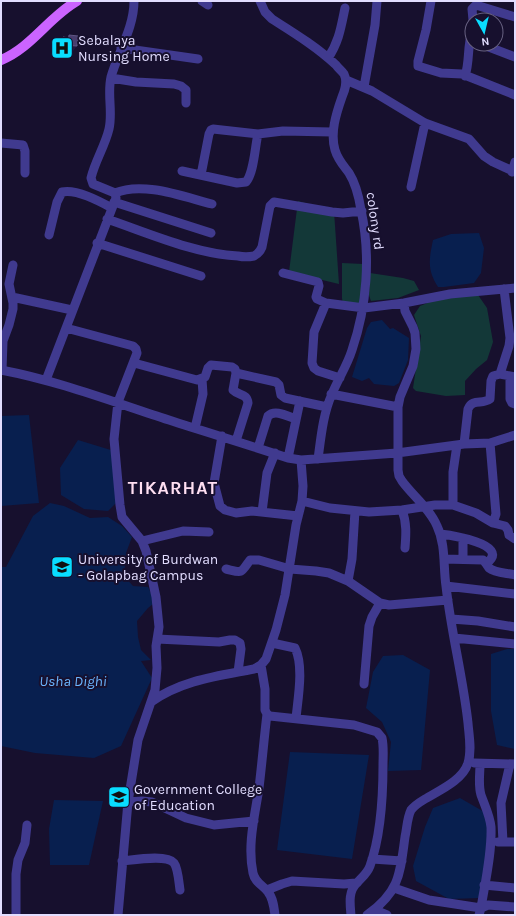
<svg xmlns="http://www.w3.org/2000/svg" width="516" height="916" font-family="Karla,sans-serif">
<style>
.green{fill:#133838}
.water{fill:#081f4f}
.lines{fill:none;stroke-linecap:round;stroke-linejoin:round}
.minor{stroke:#403a8f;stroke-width:9}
.major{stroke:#cb64ff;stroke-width:10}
.wall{fill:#352a5c}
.shaded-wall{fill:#211742}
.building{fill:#483d6e;stroke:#605684}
.labels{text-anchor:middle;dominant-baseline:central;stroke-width:4;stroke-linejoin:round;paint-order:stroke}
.poi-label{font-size:14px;fill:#e2ddff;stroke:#17102e;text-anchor:start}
.street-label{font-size:14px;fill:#e2ddff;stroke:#17102e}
.water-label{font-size:15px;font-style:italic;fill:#6bb5ff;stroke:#17102e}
.district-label{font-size:18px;font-weight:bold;letter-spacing:1px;fill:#ffdff2;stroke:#17102e}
</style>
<rect width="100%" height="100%" fill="#17102e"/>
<!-- green -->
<path class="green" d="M 298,201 L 334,211 L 339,284 L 289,272 Z
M 342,263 L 363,264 L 363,306 L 343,305 L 342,298 Z
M 370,273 L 403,278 L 414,281 L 419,290 L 398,298 L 371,301 L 369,295 Z
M 478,295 L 487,308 L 493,342 L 487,360 L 476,369 L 465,381 L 465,395 L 446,396 L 416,391 L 413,388 L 421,336 L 414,315 L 420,306 L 437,299 Z"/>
<!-- water -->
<path class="water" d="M 479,233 L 484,248 L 481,273 L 474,283 L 444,287 L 438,287 C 427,270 429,259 433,240 L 451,234 Z
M 382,320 L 390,329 L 393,328 L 409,338 L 408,360 L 399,383 L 394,386 L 374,384 L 369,378 L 362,381 L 352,377 L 367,328 L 371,322 Z
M 29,415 L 39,503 L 1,506 L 1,416 Z
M 78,440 L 114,451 L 118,501 L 108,511 L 84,509 L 61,495 L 60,468 Z
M 50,503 L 64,506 L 90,518 L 108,517 L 122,526 L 132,537 L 126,553 L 124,576 L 133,586 L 148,587 L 153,597 L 153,604 L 148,608 L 137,621 L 138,637 L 141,650 L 151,660 L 141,661 L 152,678 L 121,746 L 94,758 L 35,753 L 1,746 L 1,567 L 6,567 L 33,516 Z
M 507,649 L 515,649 L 515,749 L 497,745 L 491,711 L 491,654 Z
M 403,655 L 430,670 L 421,770 L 388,771 L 391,742 L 382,722 L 366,708 L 373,672 L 383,656 Z
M 290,752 L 369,755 L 352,859 L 277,850 Z
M 460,798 L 486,813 L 490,832 L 480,898 L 449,899 L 416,881 L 413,866 L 425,827 L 433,808 Z
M 54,800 L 103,801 L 89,865 L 50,865 L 49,829 Z"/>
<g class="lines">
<!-- minor -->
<path class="minor" d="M 202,1 L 208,5
M 260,1 L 265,12 L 272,19 C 294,33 317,47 336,65 C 338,68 342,71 344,74 C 348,82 345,90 342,97 C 336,114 330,133 335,150 C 338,160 343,165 349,173 C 356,184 359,197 361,210 C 371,256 367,306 352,350 C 347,366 338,379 332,394 C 323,414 321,437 318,459
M 431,1 L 426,30 L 418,61 L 418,66 L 441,73 L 462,74 L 515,95
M 473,20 L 472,9 L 476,5 L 515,17
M 481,44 L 515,57
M 121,48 L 198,59
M 328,58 C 339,42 341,27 345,8
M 465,76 C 470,61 467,47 472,32
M 111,78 L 136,82 L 174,84 L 181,86 L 186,90 L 186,103
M 346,80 L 372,91 L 425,123 L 469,139 L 484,156 L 493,162 L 515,172
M 364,87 L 375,25 L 377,1
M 1,143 L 23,145 L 25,151 L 25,173
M 182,171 L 237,183 L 246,182 C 254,173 255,146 258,134
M 512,172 L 515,162
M 201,175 L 209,134 L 211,130 L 213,129 L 258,134 L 283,131 L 332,132
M 411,187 L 425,123
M 115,193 C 143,181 184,197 212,204
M 114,202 L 211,233
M 107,219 C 148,233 195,254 238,256 C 243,257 249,257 254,256 C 258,254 260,252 262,247 L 270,206 L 274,202 L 332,212 L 343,213 L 362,211
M 49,235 L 57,202 L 62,192 C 77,189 99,201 112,208
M 97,243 L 201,276
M 283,273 L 318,282 L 319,286 L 316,297 L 317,299 L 326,303 L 364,308 L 404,303 L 450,294 L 515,288
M 12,297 L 72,310
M 326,303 L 314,332 L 312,363 L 314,368 L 318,371 L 340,378
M 66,328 L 133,346 L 136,349 L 137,353 L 118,402 L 114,439 L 120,505 L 122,517 L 142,541 L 146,551 L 156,597 L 159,627 L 156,646 L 157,668 L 155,690 L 138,740 L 128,802 L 118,915
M 134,363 L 197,380 L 205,377 L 208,368 L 211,365 L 232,367 L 235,369 L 236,373 L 233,390 C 239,396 247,393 248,403 L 236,441
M 1,370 C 59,381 113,402 169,420 C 209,433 249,445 288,458 L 301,460 L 397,453 L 464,444 L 490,443 L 515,435
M 2,370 L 3,341 L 9,325 L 13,309 L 13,303 L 9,284 L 13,265
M 236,373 L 276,382 L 279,385 L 281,395 L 285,398 L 327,407
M 500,374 L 509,346 L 510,338 L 504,289
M 510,376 L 510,399 L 512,403 L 515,404
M 46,380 L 116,198 L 115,193 L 93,184 L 91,178 C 95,161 105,146 109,129 C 113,112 107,94 111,77 C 118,52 134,28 134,1
M 331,394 L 398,407
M 195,428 L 203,394 L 202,379
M 222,436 L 214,483 L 220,506 L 225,510 L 236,513 L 252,511 L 298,516
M 490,443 L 496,514 L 493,523
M 464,444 L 468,409 C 473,398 482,405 490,399 L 491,381 L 493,376 L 500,374 L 515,377
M 258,448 L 268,416 C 275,409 287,416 296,419
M 288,458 L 300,401
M 302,501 L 330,508 L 369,512 L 402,510 L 435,505 L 453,505 L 476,513 L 493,523 L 505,526 L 508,530 L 509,535 L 515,539
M 453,505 L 453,472 L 457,445
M 402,510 C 407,523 406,535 405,548
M 262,512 L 267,473 L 275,453
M 440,534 C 449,535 511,544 487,563
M 142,541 L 183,531 L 209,532
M 444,559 L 483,560 C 486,563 487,565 489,568 C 495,573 508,573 515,575
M 463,559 L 463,538
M 226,569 C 243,573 240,574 250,560 L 259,560 L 290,569 L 316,571 L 329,573 L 348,581 L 380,603 L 389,605 L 448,600
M 348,581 L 352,559 L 355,511
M 446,586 L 515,594
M 451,619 L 478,621 L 515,627
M 454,638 L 515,644
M 157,639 L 219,642 L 230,640 L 235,640 L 240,643 L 241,649 L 238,672
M 272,643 L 295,648 C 304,666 298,698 296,718
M 261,665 L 265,689 L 265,710 L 267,714 L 270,716 L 354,725 L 377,732 L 382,738 C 384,747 383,756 383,765 C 383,798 381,835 370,866 C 367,874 362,877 357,883 C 348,891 350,904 351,915
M 364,684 L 369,626 L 372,617 L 380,603
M 151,702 C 182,680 218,676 254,669 L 261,665 L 266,659 L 276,630 L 285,595 L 296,525 L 302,501 L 303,486 L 301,460
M 267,714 C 264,739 262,763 259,788 C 255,815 247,845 253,873 C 255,883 263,885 268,892 C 273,898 274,907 275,915
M 474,763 L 515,764
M 128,802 L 142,801 L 152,802 L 186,818 L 214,825 L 254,821
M 498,842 L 515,842
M 503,842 L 501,803 L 510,764
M 372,859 L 402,861
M 122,861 C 133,860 167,854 174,863 C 178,868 179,883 180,890
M 484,885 L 515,888
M 394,888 L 429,900 L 481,908 C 485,883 492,853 491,827 C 490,816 485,806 481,795 C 478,785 480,774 480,764
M 267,890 L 282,884 L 292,881 L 344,884 L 356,883
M 375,910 L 387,915
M 16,915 L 16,874 L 18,860 L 25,843 L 27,825
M 367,915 C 400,892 400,873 405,837 C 407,828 407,818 411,810 C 414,806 420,802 425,799 C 440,790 463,780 468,763 C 472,750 469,736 468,723 C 463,677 451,632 446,586 C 443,566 446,545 437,526 C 430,509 413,496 402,481 L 399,476 L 398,470 L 398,407 L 400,397 L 413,366 L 416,349 L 415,333 L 413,327 L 405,311 L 404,303
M 479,915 L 481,908 L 488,905 L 515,907"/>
<!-- major -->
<path class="major" d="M 1,60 C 31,48 49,17 77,1"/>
</g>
<!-- wall -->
<path class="wall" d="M 69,35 L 73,51 L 58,50 L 59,43 L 63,37 L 67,38 Z"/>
<!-- shaded-wall -->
<path class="shaded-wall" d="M 62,45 L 77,46 L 73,51 L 58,50 Z"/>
<!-- building -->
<path class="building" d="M 69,35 L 78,36 L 77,46 L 62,45 L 63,37 L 69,38 Z"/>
<!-- icons -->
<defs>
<g id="hospital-square" transform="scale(1.15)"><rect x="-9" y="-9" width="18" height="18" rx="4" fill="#09ddff" stroke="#17102e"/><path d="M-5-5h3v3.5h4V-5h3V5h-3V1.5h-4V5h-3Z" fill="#111"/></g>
<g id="university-square" transform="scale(1.15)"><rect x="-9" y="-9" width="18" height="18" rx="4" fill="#09ddff" stroke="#17102e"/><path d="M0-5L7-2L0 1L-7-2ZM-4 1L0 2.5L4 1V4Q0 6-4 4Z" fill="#111"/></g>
</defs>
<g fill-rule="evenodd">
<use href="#hospital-square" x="62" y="48"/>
<use href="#university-square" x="62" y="567"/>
<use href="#university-square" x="119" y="797"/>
</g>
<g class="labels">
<!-- poi labels -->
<g class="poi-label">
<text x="78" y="40">Sebalaya<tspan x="78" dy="16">Nursing Home</tspan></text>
<text x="78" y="559">University of Burdwan<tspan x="78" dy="16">- Golapbag Campus</tspan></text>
<text x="134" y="789">Government College<tspan x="134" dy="16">of Education</tspan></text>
</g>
<!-- street labels -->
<g class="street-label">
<text transform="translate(375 221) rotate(82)">colony rd</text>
</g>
<!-- water labels -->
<g class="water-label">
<text x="73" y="681">Usha Dighi</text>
</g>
<!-- district labels -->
<g class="district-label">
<text x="173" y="488">TIKARHAT</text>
</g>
</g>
<!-- border -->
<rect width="516" height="916" fill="none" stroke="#e2ddff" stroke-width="4"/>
<!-- north arrow -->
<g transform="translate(484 32) rotate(172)"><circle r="19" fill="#17102e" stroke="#686282"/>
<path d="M0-3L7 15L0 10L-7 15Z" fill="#09ddff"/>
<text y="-6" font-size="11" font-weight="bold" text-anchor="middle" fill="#e2ddff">N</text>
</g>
</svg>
